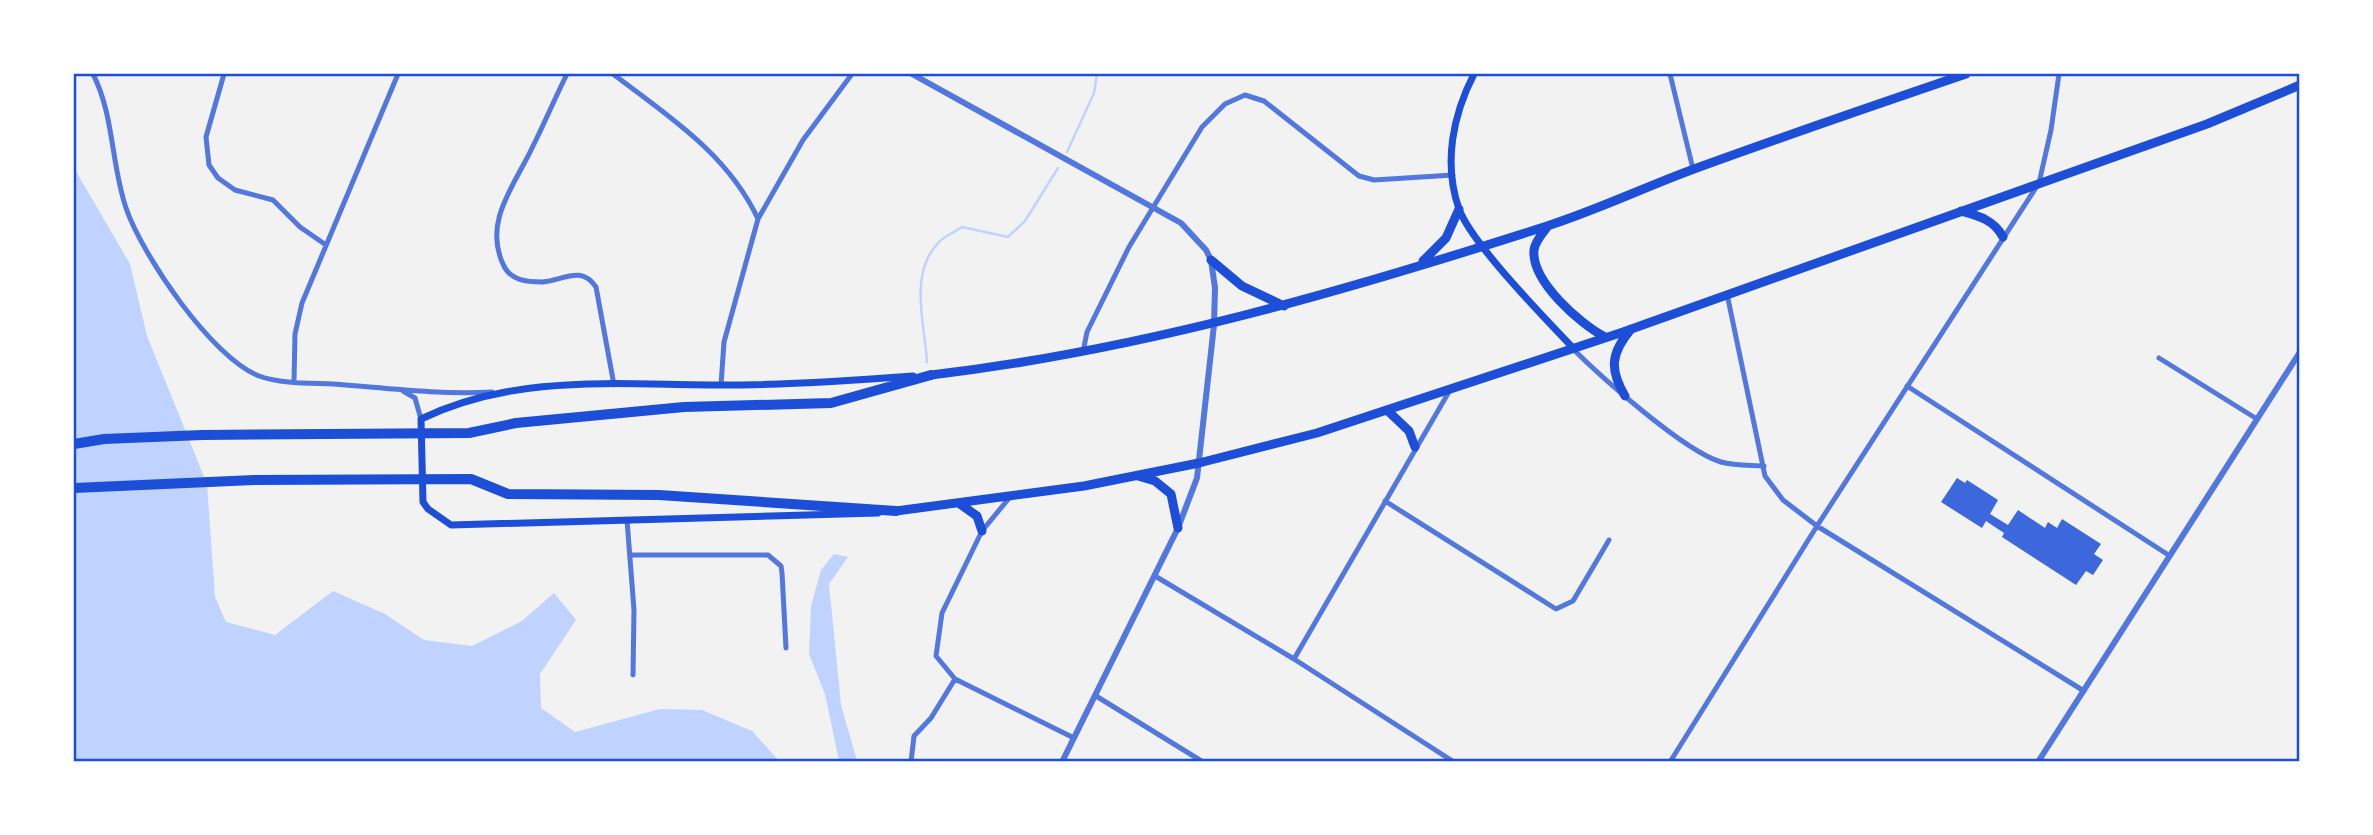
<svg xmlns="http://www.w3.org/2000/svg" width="2373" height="835" font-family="'Noto Sans',sans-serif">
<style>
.water{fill:#bfd3fe}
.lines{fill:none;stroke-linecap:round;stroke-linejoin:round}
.stream{stroke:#bfd3fe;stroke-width:2.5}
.building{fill:#3d67dc}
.minor{stroke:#5277de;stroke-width:5}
.tertiary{stroke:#5277de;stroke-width:6}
.secondary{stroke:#1d4ed8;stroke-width:7}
.trunk{stroke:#1d4ed8;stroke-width:9}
.motorway{stroke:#1d4ed8;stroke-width:10}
.neatline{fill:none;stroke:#1d4ed8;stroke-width:2.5}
</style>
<rect width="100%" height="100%" fill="#f2f2f2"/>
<!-- water -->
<path class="water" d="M 74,168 L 130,264 L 147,336 L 207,484 L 215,597 L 226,622 L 275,635 L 333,591 L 385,614 L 424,640 L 472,646 L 522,621 L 554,593 L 576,620 L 540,674 L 541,708 L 575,732 L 660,709 L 702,710 L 752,731 L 779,761 L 74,761 Z
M 834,554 L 848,557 L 829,584 L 841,705 L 857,761 L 839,761 L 825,694 L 809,654 L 811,606 L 821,570 Z"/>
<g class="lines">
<!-- stream -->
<path class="stream" d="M 1067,152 L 1094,93 L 1097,74
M 927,362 C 925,325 908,273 939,242 C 945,236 955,232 962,227 L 1008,237 L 1025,221 L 1058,168"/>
</g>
<!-- building -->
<path class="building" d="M 1957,478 L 1965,483 L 1967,480 L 1998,500 L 1990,514 L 2008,525 L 2018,510 L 2045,528 L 2048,522 L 2057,528 L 2062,519 L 2101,544 L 2094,554 L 2103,560 L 2093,575 L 2086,571 L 2076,585 L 2002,537 L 2004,533 L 1986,521 L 1982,528 L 1941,502 Z"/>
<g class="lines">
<!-- minor -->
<path class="minor" d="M 93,74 C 114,115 111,164 126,208 C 142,255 212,358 259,376 C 281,384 310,383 333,384 C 386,388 439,395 492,392
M 224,74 L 206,137 L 209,165 L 218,178 L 235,190 L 273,200 L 300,227 L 326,245
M 567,74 C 555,98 545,122 533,146 C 515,185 483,221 503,264 C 510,281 527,282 543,282 C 564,280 581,265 596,287 L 614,385
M 613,74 C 667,115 728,154 758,219 L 724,342 L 721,385
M 1670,74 L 1693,169
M 758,219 L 803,140 L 852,74
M 1727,294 L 1765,476 L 1783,500 L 1817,526 L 2084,691
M 1572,348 C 1601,377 1684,451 1721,462 C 1735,466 1750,465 1764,466
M 1083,352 L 1087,332 L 1129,247 L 1202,127 L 1225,104 L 1245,95 L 1264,101 L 1359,176 L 1374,180 L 1453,175
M 2159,358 L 2257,419
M 294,381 L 295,334 L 302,303 L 398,74
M 1907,386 L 2170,556
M 403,391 L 415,398 L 421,419
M 1010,497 L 982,531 L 942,613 L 936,656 L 955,679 L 1074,738
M 1385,501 L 1556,609 L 1573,601 L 1609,540
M 627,520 L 634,610 L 633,675
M 631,555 L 768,555 L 781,566 L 782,573 L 786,648
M 1155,576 L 1294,659 L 1454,762
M 1294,659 L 1450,390
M 1096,696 L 1203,762
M 911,762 L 914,736 L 931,718 L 955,679
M 1670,762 L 1817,526 L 2039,183 L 2051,130 L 2059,74"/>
<!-- tertiary -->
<path class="tertiary" d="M 912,74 L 1181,223 L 1206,250 L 1211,260 L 1215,288 L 1214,325 L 1197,478 L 1178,528 L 1062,762
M 2038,762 L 2300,352"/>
<!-- secondary -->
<path class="secondary" d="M 1474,74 C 1453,115 1443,163 1459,209 C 1472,244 1544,317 1572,347
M 878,513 L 451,525 L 428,509 L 423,502 L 421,419 C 517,373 617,385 721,385 C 785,385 849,381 913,376"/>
<!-- trunk -->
<path class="trunk" d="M 1961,211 C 1979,216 1994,220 2003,237
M 1548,226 C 1543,233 1535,241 1534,250 C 1531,281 1580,324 1605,337
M 1211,260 L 1242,286 L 1284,306
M 1423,261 L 1446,238 L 1459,209
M 931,375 C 1143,350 1345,291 1547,226 C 1597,210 1645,187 1694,169 C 1784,136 1875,105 1966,74
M 1625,396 C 1609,369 1611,353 1631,329
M 1388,411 L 1409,431 L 1415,447
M 1138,476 L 1155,481 L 1171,494 L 1178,528
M 960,504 L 977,516 L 982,531
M 896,511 L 1084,486 L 1199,463 L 1317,433 L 1623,332 L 2207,124 L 2300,85"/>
<!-- motorway -->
<path class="motorway" d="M 74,444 L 104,439 L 202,435 L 469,433 L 516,423 L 684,407 L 831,403 L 931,375
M 74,488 L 254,480 L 471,479 L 508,494 L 659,495 L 896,511"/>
</g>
<!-- border -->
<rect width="2373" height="835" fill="none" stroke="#ffffff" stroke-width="150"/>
<rect x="75" y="75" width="2223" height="685" class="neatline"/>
</svg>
